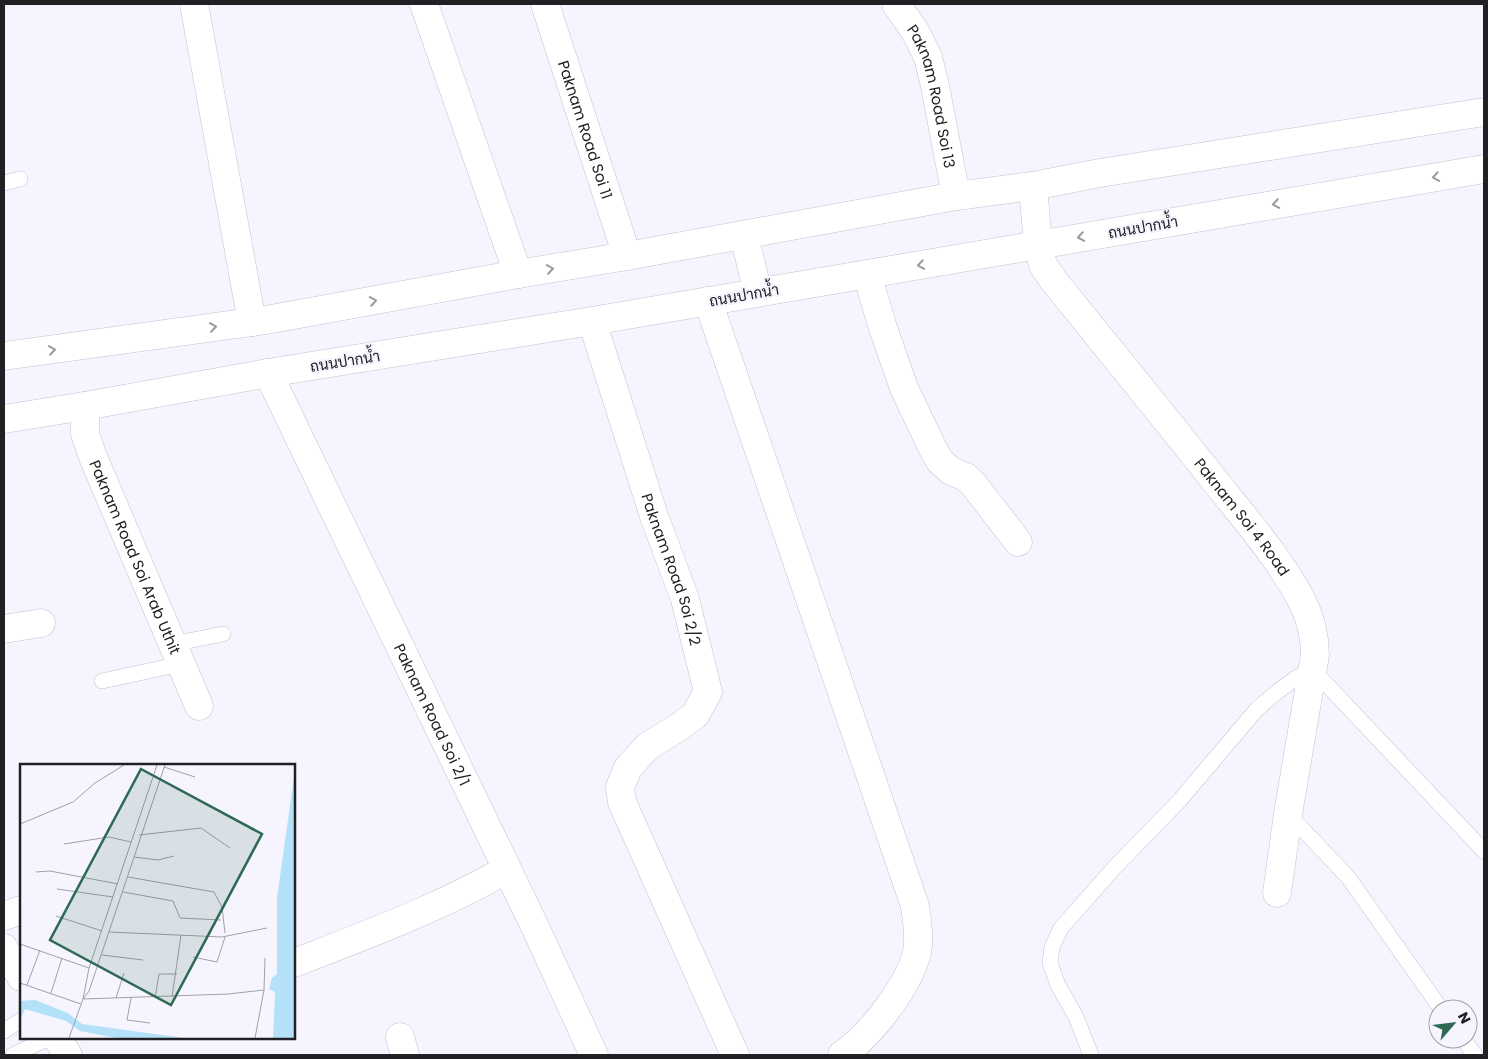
<svg xmlns="http://www.w3.org/2000/svg" width="1488" height="1059" font-family="Poppins,Sarabun,sans-serif">
<style>
.lines{fill:none;stroke-linecap:round;stroke-linejoin:round}
.service-casing{stroke:#c3c1ce;stroke-width:16}
.minor-casing{stroke:#c3c1ce;stroke-width:29}
.tertiary-casing{stroke:#c3c1ce;stroke-width:29}
.service{stroke:#fff;stroke-width:15}
.minor{stroke:#fff;stroke-width:28}
.tertiary{stroke:#fff;stroke-width:28}
.oneway{stroke:#9b9b9d}
.labels{text-anchor:middle;dominant-baseline:central;stroke-width:4.5;stroke-linejoin:round;paint-order:stroke}
.street-label{font-size:15px;fill:#212125;stroke:#f6f5ff}
.inset-road{fill:none;stroke:#a1a0a8;stroke-width:1}
.view{fill:#2e6953;fill-opacity:0.15;stroke:#2e6953;stroke-width:2.5}
.inset-edge{fill:none;stroke:#212125;stroke-width:2.5}
</style>
<rect width="100%" height="100%" fill="#f6f5ff"/>
<g class="lines">
<!-- service casing -->
<g class="service-casing">
<path id="service" d="M 4,183 L 20,179
M 172,644 L 223,634
M 102,681 L 181,664
M 1288,814 L 1348,877 L 1441,1009
M 4,1031 L 21,1020
M 1463,1039 L 1475,1055
M 13,1055 L 40,1042 L 53,1038
M 1091,1055 L 1076,1017 L 1058,985 L 1050,963 L 1052,947 L 1061,928 L 1115,867 L 1180,800 L 1257,709 L 1277,692 L 1296,678 L 1313,670 L 1484,851"/>
</g>
<!-- minor casing -->
<g class="minor-casing">
<g id="minor">
<path d="M 194,4 L 252,322"/>
<path d="M 424,4 L 518,274"/>
<path id="s1" d="M 545,4 L 627,256"/>
<path id="s2" d="M 896,4 L 915,31 L 928,57 L 935,86 L 956,196"/>
<path id="s3" d="M 1033,186 L 1038,245 L 1043,265 L 1054,281 C 1108,348 1162,414 1215,481 C 1245,519 1279,557 1302,601 C 1310,617 1315,637 1315,655 L 1288,814 L 1277,893"/>
<path d="M 867,274 L 882,325 L 904,388 L 932,447 L 940,461 L 951,471 L 966,477 L 974,485 L 1018,542"/>
<path d="M 708,301 L 915,906 C 917,921 920,937 917,952 C 909,986 871,1035 842,1055"/>
<path id="s4" d="M 592,321 L 654,516 L 685,599 L 708,692 L 695,715 L 679,727 L 648,746 L 628,768 L 620,787 L 622,802 L 735,1055"/>
<path id="s5" d="M 268,373 L 537,931 L 594,1055"/>
<path id="s6" d="M 85,406 L 85,434 L 93,457 L 199,706"/>
<path d="M 4,629 L 41,623"/>
<path d="M 4,916 L 21,910"/>
<path d="M 4,948 L 21,977"/>
<path d="M 294,963 C 366,935 440,908 507,869"/>
<path d="M 400,1037 L 405,1055"/>
<path d="M 57,1038 L 68,1055"/>
</g>
</g>
<!-- tertiary casing -->
<g class="tertiary-casing">
<path id="tertiary" d="M 744,235 L 758,293
M 4,356 L 266,320 L 518,274 L 627,256 L 956,196 L 1033,186 L 1100,173 L 1484,112
M 4,419 L 85,406 L 268,373 L 592,321 L 1484,169"/>
</g>
<!-- service -->
<use href="#service" class="service"/>
<!-- minor -->
<use href="#minor" class="minor"/>
<!-- tertiary -->
<use href="#tertiary" class="tertiary"/>
</g>
<!-- one-way arrows -->
<defs><path id="oneway-chevron" d="M-2-3.5L2.5 0L-2 3.5" fill="none" stroke-width="1.6" stroke-linecap="round" stroke-linejoin="round" transform="scale(1.25)"/></defs>
<g class="oneway">
<use href="#oneway-chevron" transform="translate(1436 177) rotate(170)"/>
<use href="#oneway-chevron" transform="translate(1276 204) rotate(170)"/>
<use href="#oneway-chevron" transform="translate(1081 237) rotate(170)"/>
<use href="#oneway-chevron" transform="translate(921 265) rotate(170)"/>
<use href="#oneway-chevron" transform="translate(550 269) rotate(-9)"/>
<use href="#oneway-chevron" transform="translate(373 301) rotate(-10)"/>
<use href="#oneway-chevron" transform="translate(213 327) rotate(-8)"/>
<use href="#oneway-chevron" transform="translate(52 350) rotate(-8)"/>
</g>
<g class="labels">
<!-- street labels -->
<g class="street-label">
<text stroke="none"><textPath href="#s2" startOffset="101">Paknam Road Soi 13</textPath></text>
<text stroke="none"><textPath href="#s1" startOffset="132">Paknam Road Soi 11</textPath></text>
<text transform="translate(1143 227) rotate(-10)">ถนนปากน้ำ</text>
<text transform="translate(744 295) rotate(-10)">ถนนปากน้ำ</text>
<text transform="translate(345 361) rotate(-9)">ถนนปากน้ำ</text>
<text stroke="none"><textPath href="#s3" startOffset="401">Paknam Soi 4 Road</textPath></text>
<text stroke="none"><textPath href="#s6" startOffset="161">Paknam Road Soi Arab Uthit</textPath></text>
<text stroke="none"><textPath href="#s4" startOffset="261">Paknam Road Soi 2/2</textPath></text>
<text stroke="none"><textPath href="#s5" startOffset="379">Paknam Road Soi 2/1</textPath></text>
</g>
</g>
<!-- overview -->
<g transform="translate(20 764)">
<rect width="275" height="275" fill="#f6f5ff"/>
<path d="M 275,6 L 275,274 L 253,274 L 255,228 L 249,225 L 252,214 L 257,210 L 257,134 ZM 15,236 L 48,249 L 62,260 L 164,274 L 96,274 L 60,267 L 46,257 L 5,245 L 0,256 L 0,237 Z" fill="#b3e2f8"/>
<path class="inset-road" d="M 144,3 L 175,13M 0,60 L 53,38 L 75,19 L 104,1M 119,71 L 181,64 L 210,84M 44,80 L 89,73 L 111,78M 114,93 L 138,96 L 154,92M 16,108 L 30,107 L 98,120M 108,113 L 194,128 L 202,143 L 205,169M 37,125 L 93,133M 103,128 L 153,137 L 160,154 L 201,156M 36,152 L 82,167M 89,168 L 202,173 L 247,164M 0,180 L 69,204M 82,191 L 123,196M 173,193 L 197,198 L 205,173M 0,219 L 61,240M 7,221 L 20,186M 31,229 L 42,194M 152,233 L 161,171M 96,234 L 104,209M 111,234 L 107,256 L 130,259M 135,234 L 139,210 L 157,210M 63,235 L 69,204 L 137,1M 63,235 L 208,230 L 244,226 L 245,194M 49,274 L 63,235 L 69,227 L 145,1M 235,274 L 244,226"/>
<path class="view" d="M 121,5 L 242,70 L 151,241 L 30,176 Z"/>
<rect width="275" height="275" class="inset-edge"/>
</g>
<!-- border -->
<rect width="1488" height="1059" fill="none" stroke="#212125" stroke-width="10"/>
<!-- north arrow -->
<g transform="translate(1453 1024) rotate(62)"><circle r="24" fill="#f6f5ff" stroke="#a1a0a8"/>
<path d="M0-4L9 19L0 12L-9 19Z" fill="#2e6953"/>
<text y="-8" font-size="14" font-weight="bold" text-anchor="middle" fill="#212125">N</text>
</g>
</svg>
